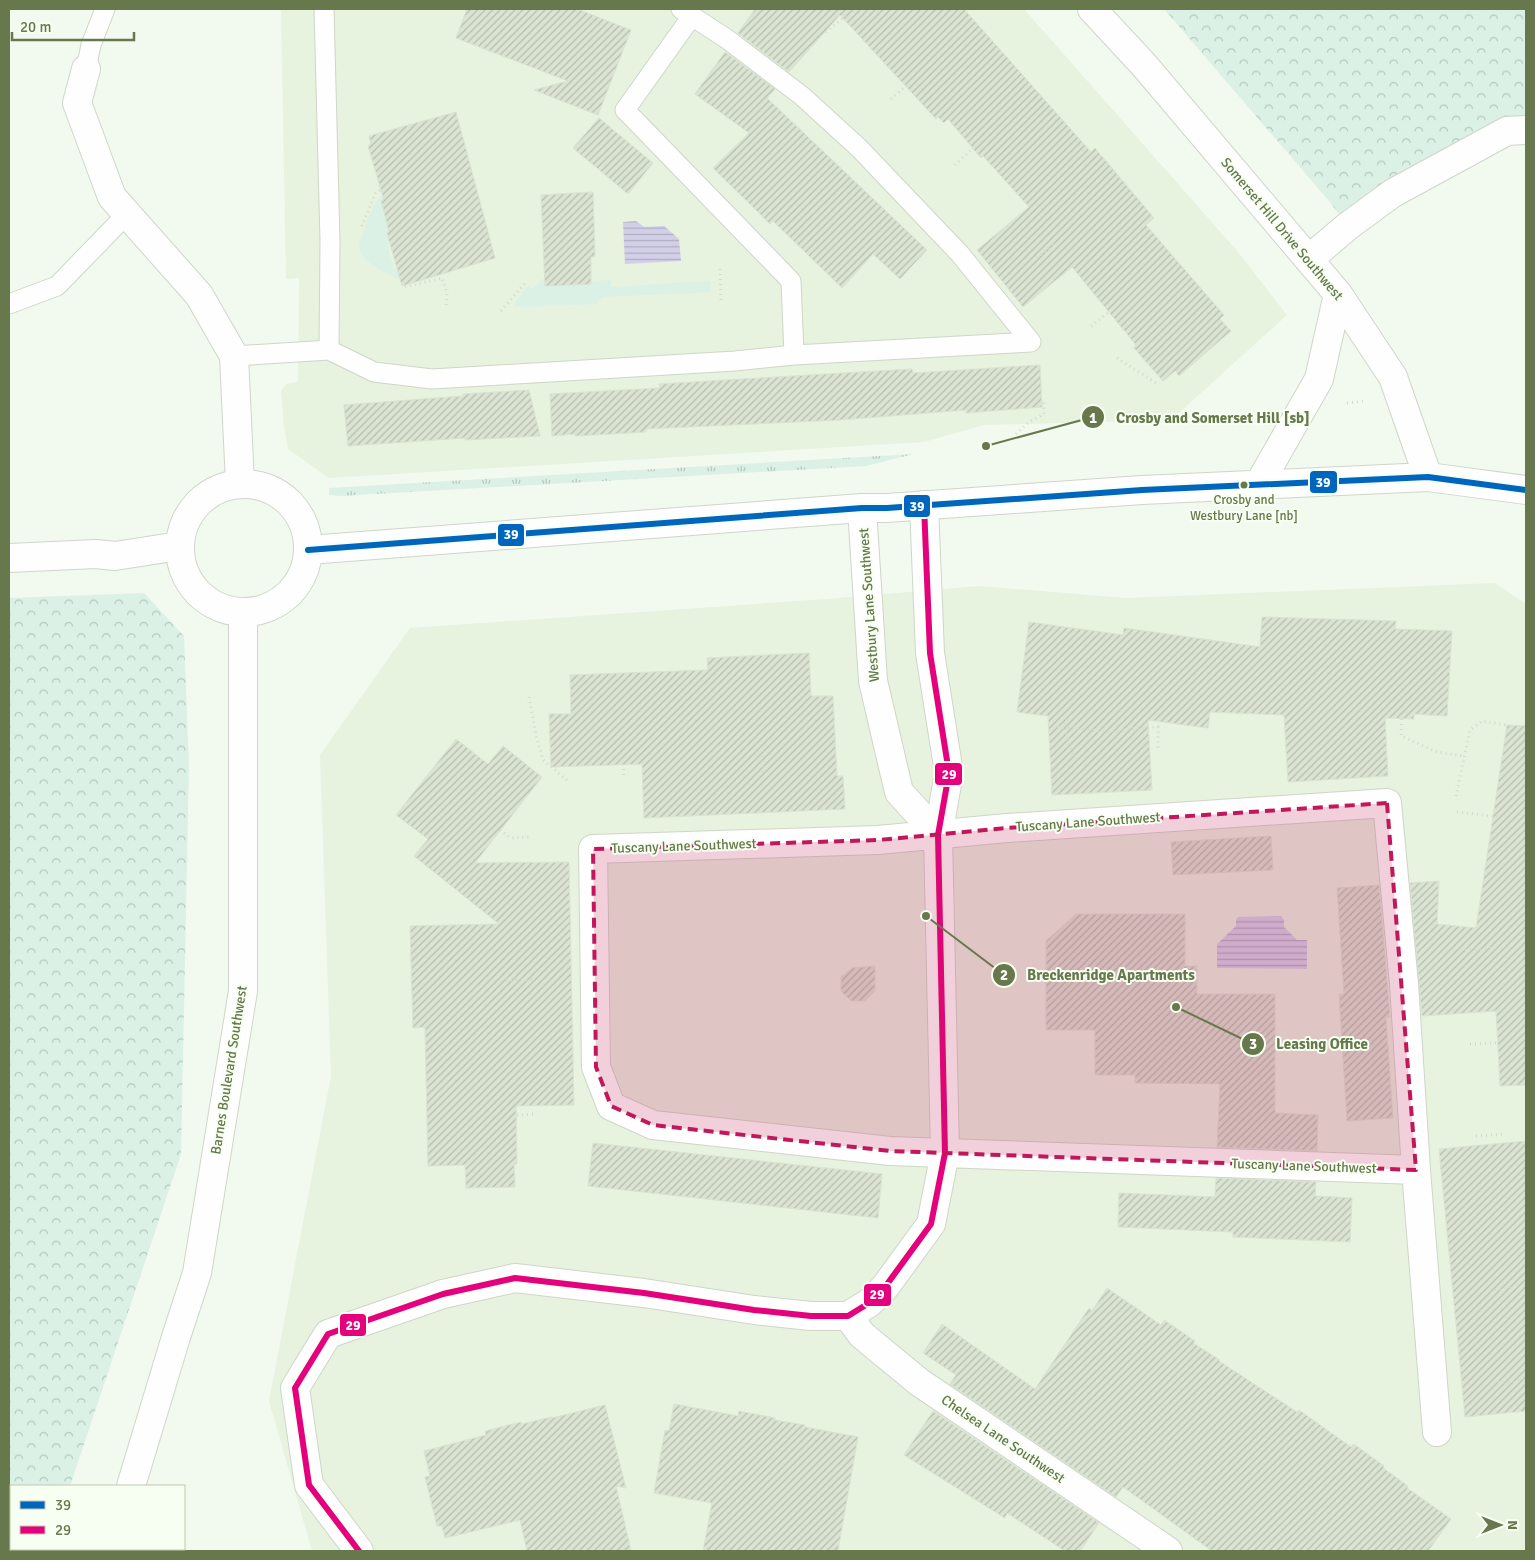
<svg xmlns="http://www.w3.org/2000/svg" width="1535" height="1560" font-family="Signika,sans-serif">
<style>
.residential{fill:#e7f2df}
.grass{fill:url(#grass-tufts)}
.forest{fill:url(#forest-crowns)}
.garden{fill:#dbf1e6}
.water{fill:url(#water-rules)}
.building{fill:url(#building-hatch);stroke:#dae2d1}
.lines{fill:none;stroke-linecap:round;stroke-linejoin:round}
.service-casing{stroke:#cfd6c9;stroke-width:21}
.minor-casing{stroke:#cfd6c9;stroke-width:30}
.tertiary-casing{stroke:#cfd6c9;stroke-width:30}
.path{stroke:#d4d9cd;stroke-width:3;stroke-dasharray:1 4;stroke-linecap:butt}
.service{stroke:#fdfefd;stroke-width:19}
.minor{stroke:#fdfefd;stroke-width:28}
.tertiary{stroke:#fdfefd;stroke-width:28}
.bus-1-casing{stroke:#f7fff2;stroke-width:10}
.bus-2-casing{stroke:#f7fff2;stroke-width:10}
.bus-1{stroke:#0065bd;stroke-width:6}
.bus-2{stroke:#e5007d;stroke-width:6}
.marked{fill:#c2185b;fill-opacity:0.2;stroke:#c2185b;stroke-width:4;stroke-dasharray:10 6;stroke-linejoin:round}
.bus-dot{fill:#68784d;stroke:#f7fff2;stroke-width:2}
.labels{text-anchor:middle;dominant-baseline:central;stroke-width:4;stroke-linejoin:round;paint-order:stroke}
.bus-label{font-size:13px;fill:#68784d;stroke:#f7fff2}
.street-label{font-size:14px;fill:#68784d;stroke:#f7fff2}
.leader{fill:none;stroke:#68784d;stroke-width:2}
.callout-dot{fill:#68784d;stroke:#f7fff2;stroke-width:2}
.mark-label{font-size:15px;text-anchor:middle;font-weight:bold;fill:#fff}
.callout-label{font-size:15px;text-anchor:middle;font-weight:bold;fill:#68784d;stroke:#f7fff2;stroke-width:4;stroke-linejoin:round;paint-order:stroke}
.line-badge{stroke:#f7fff2;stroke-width:2}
.badge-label{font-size:14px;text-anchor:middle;font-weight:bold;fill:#fff}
</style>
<defs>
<pattern id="grass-tufts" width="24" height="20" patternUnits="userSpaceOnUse" patternTransform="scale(1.25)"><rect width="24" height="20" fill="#dbf1e6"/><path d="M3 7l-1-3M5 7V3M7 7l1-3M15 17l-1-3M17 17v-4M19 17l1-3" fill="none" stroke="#b5c8bd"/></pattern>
<pattern id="forest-crowns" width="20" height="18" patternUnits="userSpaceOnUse" patternTransform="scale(1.25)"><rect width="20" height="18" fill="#dbf1e6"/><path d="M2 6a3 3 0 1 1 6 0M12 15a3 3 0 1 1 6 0" fill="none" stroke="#b5c8bd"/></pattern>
<pattern id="water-rules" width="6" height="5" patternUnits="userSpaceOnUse" patternTransform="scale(1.25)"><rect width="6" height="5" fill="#d2d0e9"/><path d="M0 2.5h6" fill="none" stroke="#aeaebf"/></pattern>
<pattern id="building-hatch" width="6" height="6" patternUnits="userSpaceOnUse" patternTransform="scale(1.25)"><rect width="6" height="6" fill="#dbe3d3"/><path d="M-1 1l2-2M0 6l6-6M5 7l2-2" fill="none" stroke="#b5bdad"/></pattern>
</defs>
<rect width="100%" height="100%" fill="#f2f9ef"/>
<!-- residential -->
<path class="residential" d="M 281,9 L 1024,9 L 1238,252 L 1287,315 L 1171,420 L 984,425 L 924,442 L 329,478 L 288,449 L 284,427 L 281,390 L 287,384 L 298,382 L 299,278 L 286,279 Z
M 1495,583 L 1526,604 L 1526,1551 L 312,1551 L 269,1401 L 331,1076 L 320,755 L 410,628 L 827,599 L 979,586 L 1126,598 Z"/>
<!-- grass -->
<path class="grass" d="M 914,454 L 866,466 L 340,496 L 329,495 L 329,488 Z"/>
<!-- forest -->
<path class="forest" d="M 1164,9 L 1526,9 L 1526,130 L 1348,226 L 1329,201 Z
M 144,593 L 184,636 L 189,766 L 181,1154 L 70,1486 L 11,1486 L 11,1549 L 49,1549 L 48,1551 L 9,1551 L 9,598 Z"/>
<!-- garden -->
<path class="garden" d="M 384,193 L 385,199 L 383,200 L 394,231 L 387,233 L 389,241 L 387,242 L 394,269 L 398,269 L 400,280 C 384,271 362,265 359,245 C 364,232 372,200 384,193 Z
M 542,279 L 591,284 L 591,281 L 611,280 L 611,287 L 710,281 L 711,292 L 602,297 L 597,304 L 515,307 L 515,303 L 528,286 L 532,289 Z"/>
<!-- water -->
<path class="water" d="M 636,221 L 644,227 L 664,226 L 679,239 L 681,261 L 625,264 L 623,222 Z
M 1281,916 L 1284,920 L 1284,927 L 1297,940 L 1307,940 L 1307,969 L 1217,968 L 1217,944 L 1236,926 L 1236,920 L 1238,917 Z"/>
<!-- building -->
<path class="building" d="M 467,9 L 577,9 L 631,30 L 598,115 L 534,90 L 568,81 L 456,38 Z
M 755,9 L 964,9 L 1091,152 L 1095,148 L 1154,218 L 1146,225 L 1224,315 L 1220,319 L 1231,331 L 1179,376 L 1175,371 L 1163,381 L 1134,348 L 1136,345 L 1072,267 L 1023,307 L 977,250 L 1029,207 L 983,156 L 981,158 L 948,119 L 944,123 L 938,117 L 936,119 L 840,15 L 789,72 L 738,33 Z
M 725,52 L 775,89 L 767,98 L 927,250 L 900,279 L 873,254 L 842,288 L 773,221 L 770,224 L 713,168 L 749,133 L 695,94 Z
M 456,112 L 495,258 L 402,286 L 387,233 L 389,232 L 381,200 L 384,200 L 368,146 L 371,144 L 369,136 Z
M 599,118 L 653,163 L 628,194 L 573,148 Z
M 593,192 L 595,257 L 591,257 L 591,284 L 545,286 L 541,195 Z
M 1040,365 L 1042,407 L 966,413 L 966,410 L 839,420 L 646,429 L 646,432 L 575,436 L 575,434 L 552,436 L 550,394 L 660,388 L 659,384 L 776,377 L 912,369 L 913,373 Z
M 529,390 L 540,436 L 465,440 L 465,438 L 348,446 L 344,405 L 463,396 L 463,394 Z
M 1262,617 L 1396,621 L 1395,629 L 1452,631 L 1447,716 L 1414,714 L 1414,719 L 1385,718 L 1388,776 L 1288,782 L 1284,715 L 1210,712 L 1208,728 L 1148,720 L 1152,790 L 1052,795 L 1048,716 L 1017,712 L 1029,622 L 1123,635 L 1124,628 L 1260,647 Z
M 809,653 L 811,696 L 833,696 L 837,776 L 843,776 L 845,809 L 644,818 L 642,764 L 551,767 L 549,714 L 571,714 L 570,675 L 708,670 L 707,658 Z
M 1507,725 L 1526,726 L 1526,1085 L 1500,1086 L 1496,1011 L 1422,1016 L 1410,883 L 1439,881 L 1437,924 L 1476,928 Z
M 456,739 L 488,764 L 503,746 L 542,777 L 475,863 L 569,862 L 574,1105 L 516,1106 L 517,1164 L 514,1164 L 515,1187 L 466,1188 L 465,1165 L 428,1166 L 425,1027 L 413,1028 L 410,926 L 499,924 L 414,856 L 428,839 L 396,815 Z
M 1271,836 L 1273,870 L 1173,875 L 1171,842 Z
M 1379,885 L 1390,1017 L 1386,1018 L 1393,1118 L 1347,1121 L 1339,994 L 1344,994 L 1337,888 Z
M 1076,914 L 1185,914 L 1185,966 L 1197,966 L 1197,994 L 1275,994 L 1275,1113 L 1318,1115 L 1317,1151 L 1217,1147 L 1220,1084 L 1135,1083 L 1135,1075 L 1095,1075 L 1095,1030 L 1046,1030 L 1046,941 Z
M 875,966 L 875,991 L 865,1001 L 851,1001 L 841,991 L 841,977 L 852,968 Z
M 1526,1141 L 1526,1411 L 1465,1417 L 1439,1149 Z
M 593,1143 L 882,1174 L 878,1218 L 588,1186 Z
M 1216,1178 L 1316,1182 L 1315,1196 L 1352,1198 L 1350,1242 L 1233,1237 L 1233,1232 L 1118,1227 L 1119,1193 L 1215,1197 Z
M 1107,1288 L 1161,1325 L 1164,1320 L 1195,1341 L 1193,1343 L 1220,1360 L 1219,1361 L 1297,1412 L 1299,1410 L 1351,1447 L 1354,1444 L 1384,1466 L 1383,1468 L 1408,1486 L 1407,1488 L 1451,1519 L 1428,1551 L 1212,1551 L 1123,1487 L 1116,1497 L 950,1384 L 956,1375 L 923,1353 L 942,1324 L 1035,1389 L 1089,1308 L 1092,1311 Z
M 674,1404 L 738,1416 L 739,1411 L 775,1418 L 775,1420 L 805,1425 L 805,1427 L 858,1437 L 838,1551 L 703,1551 L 712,1503 L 654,1493 L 665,1430 L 669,1431 Z
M 605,1405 L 626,1488 L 616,1486 L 631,1551 L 527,1551 L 520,1520 L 445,1538 L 442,1526 L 437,1526 L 425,1477 L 430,1476 L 424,1451 L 486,1435 L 485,1431 L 521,1422 L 522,1424 L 552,1417 L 552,1418 Z
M 933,1411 L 1099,1523 L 1080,1551 L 1065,1551 L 1007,1513 L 1005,1518 L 904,1455 Z"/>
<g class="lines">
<!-- service casing -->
<g class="service-casing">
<path id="service" d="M 324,9 L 330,241 L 329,350
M 692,16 L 625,110 L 791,281 L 794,355
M 86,69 L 91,45 L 105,9
M 9,304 L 57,286 L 127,214
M 234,356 L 329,350 L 374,372 L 432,379 L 735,361 L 794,355 L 1031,342 L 960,254 L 859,148 L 802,96 L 727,39 L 681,9"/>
</g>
<!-- minor casing -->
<g class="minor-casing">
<path id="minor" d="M 86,69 L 77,103 L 112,197 L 199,295 L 234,356 L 240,484
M 1309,259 L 1348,226 L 1393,193 L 1507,131 L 1526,130
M 862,508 L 873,681 L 899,792 L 938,835
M 1416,1170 L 890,1151 L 653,1125 L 611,1106 L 596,1067 L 593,849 L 878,840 L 1007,828 L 1387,803 L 1404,984 L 1416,1170 L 1437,1432
M 848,1316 L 862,1335 L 919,1382 L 1168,1551
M 359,1551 L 309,1485 L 295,1388 L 328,1334 L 443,1294 L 515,1278 L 644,1293 L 754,1310 L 811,1316 L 848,1316 L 869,1303 L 885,1287 L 931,1224 L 945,1153 L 938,835 L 949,773 L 930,653 L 924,505"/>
</g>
<!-- tertiary casing -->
<g class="tertiary-casing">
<path id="tertiary" d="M 1092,9 L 1144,65 L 1338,294 L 1393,377 L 1428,477
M 1259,484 L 1319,379 L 1338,294
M180 548a64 64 0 1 1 128 0a64 64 0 1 1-128 0Z
M 308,550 L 862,508 L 887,508 L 1142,490 L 1428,477 L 1526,490
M 9,558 L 96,554 L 115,556 L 179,546
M 131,1486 L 176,1337 L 197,1273 L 243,991 L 243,612
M 111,1551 L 112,1549"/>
</g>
<!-- path -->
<path class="path" d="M 826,32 L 848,14
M 891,99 L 908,84
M 955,165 L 973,148
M 362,226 L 376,192 L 383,189
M 1037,258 L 1055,243
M 720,269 L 721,300
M 405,287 L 442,278 L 447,293 L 446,309
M 501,311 L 525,283
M 1091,326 L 1109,312
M 1117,358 L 1156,383
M 1347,403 L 1364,401
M 1016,434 L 1029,422 L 1044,414 L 1044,402
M 529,697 L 536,735 L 543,760 L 568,781
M 1067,719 L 1065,728 L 1073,754
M 1402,719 L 1401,736 L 1437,752 L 1464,756
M 1058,727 L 1078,728 L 1098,731 L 1118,731 L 1135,728 L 1158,727 L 1158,749
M 762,751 L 763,773
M 623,764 L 624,779
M 1456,796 L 1470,730 L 1482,721 L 1507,725
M 1457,812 L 1501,817
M 500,830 L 511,838 L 530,837
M 1465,950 L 1495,948
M 506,980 L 533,980
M 1470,1044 L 1497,1043
M 517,1115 L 535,1114
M 1476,1136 L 1506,1134
M 1490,1290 L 1512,1288
M 1498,1383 L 1526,1379"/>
<!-- service -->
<use href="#service" class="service"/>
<!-- minor -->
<use href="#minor" class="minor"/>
<!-- tertiary -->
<use href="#tertiary" class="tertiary"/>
<!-- bus-1 casing -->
<g class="bus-1-casing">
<path id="bus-1" d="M 308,550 L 862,508 L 887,508 L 1142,490 L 1428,477 L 1526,490"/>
</g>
<!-- bus-2 casing -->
<g class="bus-2-casing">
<path id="bus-2" d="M 359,1551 L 309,1485 L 295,1388 L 328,1334 L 443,1294 L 515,1278 L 644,1293 L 754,1310 L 811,1316 L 848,1316 L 869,1303 L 885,1287 L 931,1224 L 945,1153 L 938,835 L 949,773 L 930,653 L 924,505"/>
</g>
<!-- bus-1 -->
<use href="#bus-1" class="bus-1"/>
<!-- bus-2 -->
<use href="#bus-2" class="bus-2"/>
</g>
<!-- marked area -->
<path class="marked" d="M 1387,803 L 1416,1170 L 890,1151 L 653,1125 L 611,1106 L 596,1067 L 593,849 L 878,840 L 1007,828 Z"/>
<!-- markers -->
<circle class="bus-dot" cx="1244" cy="485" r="4.5"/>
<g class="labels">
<!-- bus labels -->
<g class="bus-label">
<text x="1244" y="500">Crosby and<tspan x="1244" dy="16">Westbury Lane [nb]</tspan></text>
</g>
<!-- street labels -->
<g class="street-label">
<text transform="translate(1282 229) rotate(50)">Somerset Hill Drive Southwest</text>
<text transform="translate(869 605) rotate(-94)">Westbury Lane Southwest</text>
<text transform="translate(1088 822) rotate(-4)">Tuscany Lane Southwest</text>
<text transform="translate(684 846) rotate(-2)">Tuscany Lane Southwest</text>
<text transform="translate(229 1070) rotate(-81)">Barnes Boulevard Southwest</text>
<text transform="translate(1304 1166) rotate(2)">Tuscany Lane Southwest</text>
<text transform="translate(1003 1439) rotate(34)">Chelsea Lane Southwest</text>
</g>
</g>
<!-- callouts -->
<path class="leader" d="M986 446L1093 417M926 916L1004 975M1176 1007L1253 1044"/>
<g class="callout-dot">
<circle cx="986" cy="446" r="5"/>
<circle cx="926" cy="916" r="5"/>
<circle cx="1176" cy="1007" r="5"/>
<circle cx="1093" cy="417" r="12"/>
<circle cx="1004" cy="975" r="12"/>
<circle cx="1253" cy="1044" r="12"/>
</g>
<g class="mark-label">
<text x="1093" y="423">1</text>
<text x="1004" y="980">2</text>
<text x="1253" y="1049">3</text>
</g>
<g class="callout-label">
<text x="1213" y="423">Crosby and Somerset Hill [sb]</text>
<text x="1111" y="980">Breckenridge Apartments</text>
<text x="1322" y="1049">Leasing Office</text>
</g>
<g class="line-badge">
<rect x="1309" y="470" width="29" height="24" rx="5" fill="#0065bd"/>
<rect x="903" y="494" width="28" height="24" rx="5" fill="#0065bd"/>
<rect x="497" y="523" width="28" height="24" rx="5" fill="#0065bd"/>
<rect x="934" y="762" width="29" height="24" rx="5" fill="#e5007d"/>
<rect x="863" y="1283" width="29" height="24" rx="5" fill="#e5007d"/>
<rect x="339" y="1313" width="28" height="24" rx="5" fill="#e5007d"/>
</g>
<g class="badge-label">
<text x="1323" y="487">39</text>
<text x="917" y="511">39</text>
<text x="511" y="539">39</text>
<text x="949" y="779">29</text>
<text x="877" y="1299">29</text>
<text x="353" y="1330">29</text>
</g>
<!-- border -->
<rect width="1535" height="1560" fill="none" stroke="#68784d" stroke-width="20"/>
<!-- legend -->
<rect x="10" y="1485" width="175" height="65" fill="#f7fff2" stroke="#bec9b0"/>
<rect x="20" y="1501" width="25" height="8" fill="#0065bd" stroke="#bec9b0"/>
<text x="55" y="1510" font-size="15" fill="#68784d">39</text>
<rect x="20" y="1526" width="25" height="8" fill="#e5007d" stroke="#bec9b0"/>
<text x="55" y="1535" font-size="15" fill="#68784d">29</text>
<!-- north arrow -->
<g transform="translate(1500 1525) rotate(90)" stroke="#f7fff2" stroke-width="4" paint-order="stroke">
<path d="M0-4L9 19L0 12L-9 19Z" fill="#68784d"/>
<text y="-8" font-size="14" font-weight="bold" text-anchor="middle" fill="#68784d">N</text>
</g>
<!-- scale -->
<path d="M12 32v8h122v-8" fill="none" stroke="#68784d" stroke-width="2.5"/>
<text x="20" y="32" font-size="15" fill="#68784d" stroke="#f7fff2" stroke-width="4" paint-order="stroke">20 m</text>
</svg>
